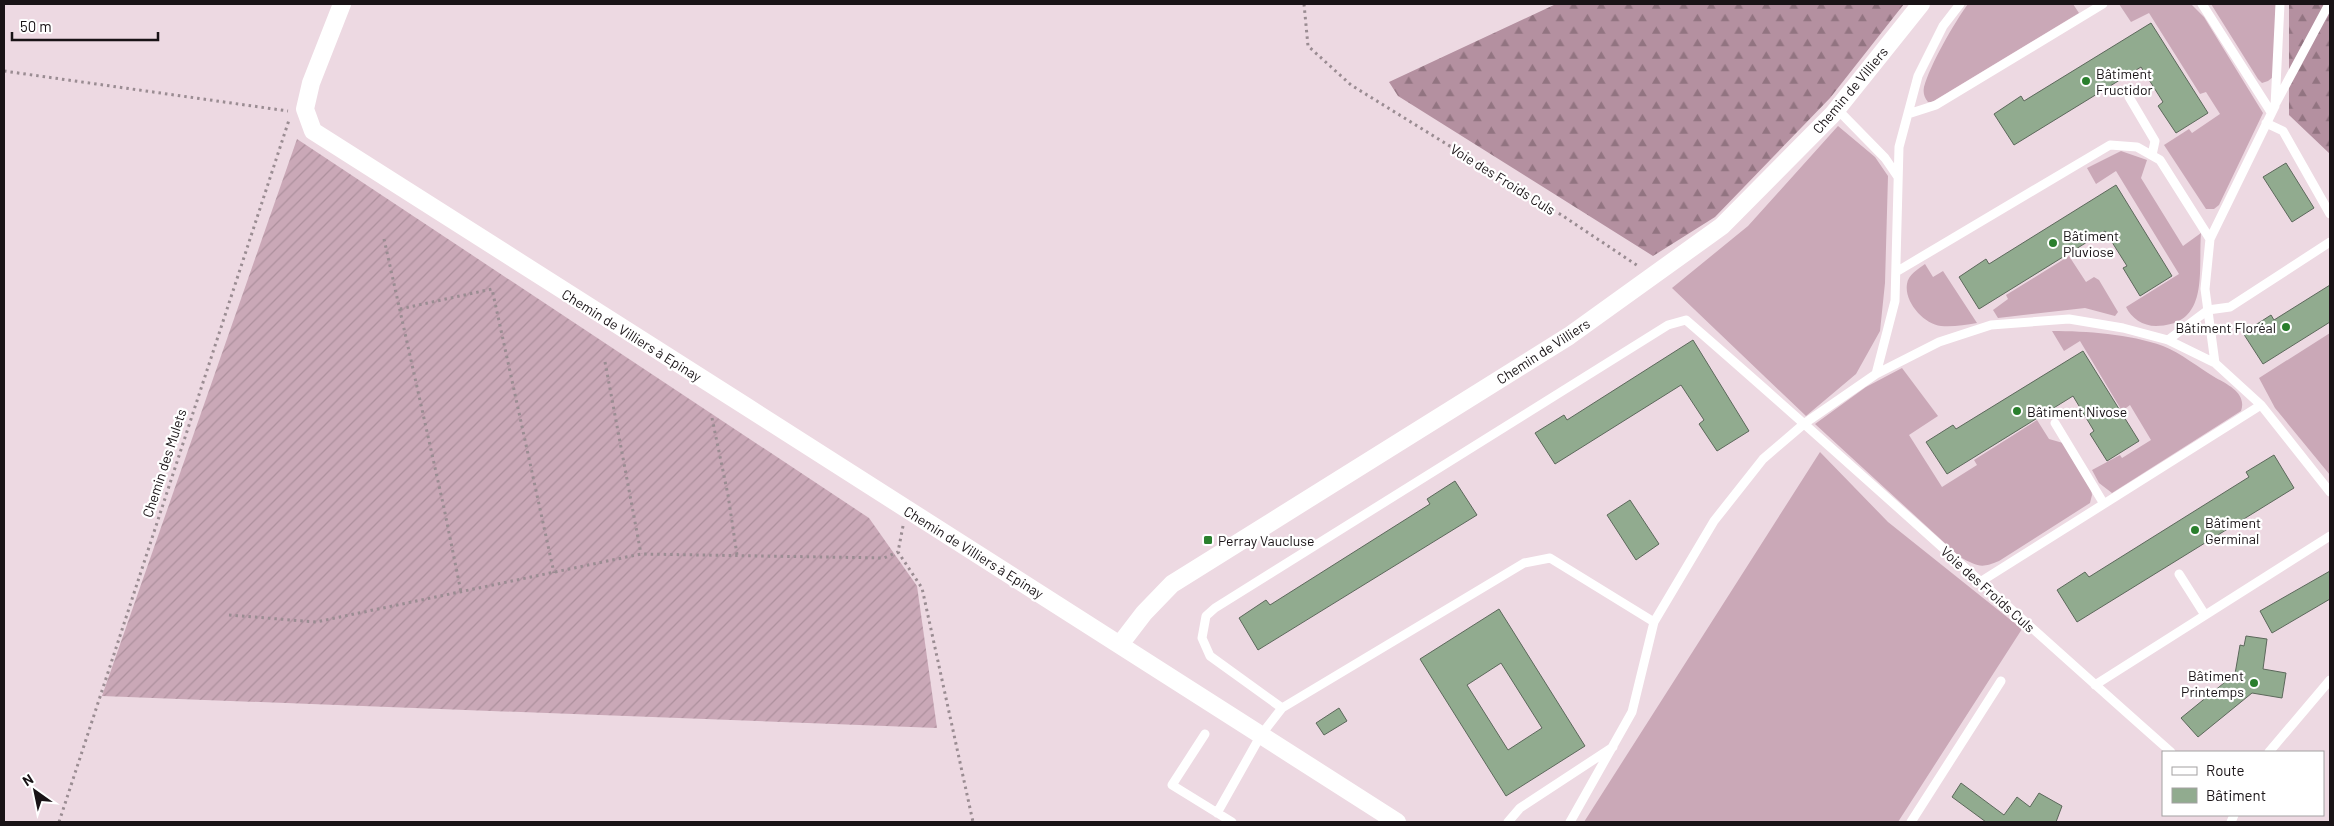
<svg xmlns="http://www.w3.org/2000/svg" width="2334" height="826" font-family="Barlow,sans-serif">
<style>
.grass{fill:#caa8b7}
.forest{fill:url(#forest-firs)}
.garden{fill:url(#garden-furrows)}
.building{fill:#91ab8f;stroke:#5c685b;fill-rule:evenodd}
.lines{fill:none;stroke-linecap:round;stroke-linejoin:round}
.path{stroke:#9a8c92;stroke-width:3;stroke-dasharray:2.5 4;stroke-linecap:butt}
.lane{stroke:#fff;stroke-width:9}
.street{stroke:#fff;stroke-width:18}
.poi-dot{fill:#2a7f2d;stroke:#fff;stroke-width:2}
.labels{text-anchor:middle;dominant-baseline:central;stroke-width:4.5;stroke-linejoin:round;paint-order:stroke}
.poi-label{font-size:14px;fill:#191316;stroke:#fff;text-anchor:start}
.street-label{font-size:14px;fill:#191316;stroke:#fff}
</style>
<defs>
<pattern id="forest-firs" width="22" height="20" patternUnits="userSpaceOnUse" patternTransform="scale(1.25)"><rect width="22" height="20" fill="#b490a0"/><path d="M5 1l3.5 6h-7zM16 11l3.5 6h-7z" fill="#927481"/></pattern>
<pattern id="garden-furrows" width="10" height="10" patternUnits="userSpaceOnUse" patternTransform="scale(1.25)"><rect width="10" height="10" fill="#caa8b7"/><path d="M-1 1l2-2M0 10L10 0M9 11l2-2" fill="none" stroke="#ad909d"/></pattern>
</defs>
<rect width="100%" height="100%" fill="#edd9e2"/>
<!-- grass -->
<path class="grass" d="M 1968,4 L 2073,4 L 2079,13 L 1932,102 L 1928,102 C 1924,97 1923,93 1924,87 C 1930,65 1954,23 1968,4 Z
M 2119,4 L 2191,4 L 2204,17 L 2263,113 L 2219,205 L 2214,209 L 2206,209 L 2164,145 L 2189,129 L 2192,133 L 2220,114 L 2206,92 L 2200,94 L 2149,13 L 2131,22 Z
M 2211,4 L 2276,4 L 2273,77 L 2268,81 L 2262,83 L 2258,79 Z
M 1838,126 L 1875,157 L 1888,176 L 1885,283 L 1880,331 L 1856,374 L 1806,416 L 1672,288 L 1748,226 Z
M 2121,151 L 2147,160 L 2141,178 L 2183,246 L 2201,233 C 2198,272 2210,325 2156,326 C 2143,326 2131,318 2126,307 L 2179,274 L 2116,171 L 2096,184 L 2087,168 Z
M 2069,256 L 2086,282 L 2094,277 L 2099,280 L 2118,312 L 2115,316 L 2085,308 L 1998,318 L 1993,310 L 2008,299 L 2006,295 Z
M 1925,264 L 1933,277 L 1943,271 L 1977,323 C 1965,325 1953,327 1941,326 C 1924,324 1904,302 1907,284 C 1908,275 1918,269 1925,264 Z
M 2052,331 C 2086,331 2130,334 2163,346 C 2181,353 2199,368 2216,378 C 2229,385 2247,394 2241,411 L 2112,493 L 2099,483 L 2092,470 L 2120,455 L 2122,458 L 2151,440 L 2130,405 L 2122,411 L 2080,341 L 2064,351 Z
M 2330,333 L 2330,475 L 2275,408 L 2259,378 Z
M 1902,368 L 1938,416 L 1909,435 L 1942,487 L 1977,465 L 1974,460 L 2037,420 L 2049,439 L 2063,443 L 2091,487 L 2092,495 L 2090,503 L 1999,561 C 1981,569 1977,566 1960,557 L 1815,424 L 1866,387 Z
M 1820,452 L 1888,522 L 2022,629 L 1898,822 L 1584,822 Z"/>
<!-- forest -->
<path class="forest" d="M 1556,4 L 1904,4 L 1830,98 L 1715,217 L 1653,256 L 1398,96 L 1389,82 Z
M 2289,4 L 2330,4 L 2330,154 L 2289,115 Z"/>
<!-- garden -->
<path class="garden" d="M 297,139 L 869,518 L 917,586 L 937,728 L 102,696 Z"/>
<!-- building -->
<path class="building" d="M 2151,23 L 2208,113 L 2176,133 L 2158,106 L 2163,102 L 2141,67 L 2014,145 L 1994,114 L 2021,96 L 2024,101 Z
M 2286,163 L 2314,208 L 2292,222 L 2263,177 Z
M 2116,185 L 2172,276 L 2140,296 L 2123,268 L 2127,266 L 2105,231 L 1979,309 L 1959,277 L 1986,259 L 1989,264 Z
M 2330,285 L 2330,322 L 2263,364 L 2243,333 L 2271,315 L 2274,320 Z
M 1693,340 L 1749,431 L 1717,451 L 1699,424 L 1704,420 L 1681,385 L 1555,464 L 1535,433 L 1564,415 L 1567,420 Z
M 2083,351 L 2139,441 L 2107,461 L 2090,434 L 2094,431 L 2073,396 L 1947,474 L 1926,442 L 1953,425 L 1956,429 Z
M 2274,455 L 2294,488 L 2077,622 L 2057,590 L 2085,572 L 2089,577 L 2249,477 L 2246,472 Z
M 1455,481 L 1477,515 L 1258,650 L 1239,618 L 1266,600 L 1270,605 L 1430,504 L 1427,499 Z
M 1630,500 L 1659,544 L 1636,560 L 1607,515 Z
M 2330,571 L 2330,599 L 2272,633 L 2260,611 Z
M 1499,609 L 1585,746 L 1506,796 L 1420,659 ZM 1501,663 L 1542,728 L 1508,750 L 1467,685 Z
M 2246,636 L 2267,639 L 2263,669 L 2286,673 L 2282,698 L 2252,693 L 2198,737 L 2181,718 L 2235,674 L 2240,645 L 2244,646 Z
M 1339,708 L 1347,721 L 1324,735 L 1316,723 Z
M 1961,783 L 2004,815 L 2017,797 L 2030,807 L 2039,793 L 2062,806 L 2056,822 L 1986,822 L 1952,797 Z"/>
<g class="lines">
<!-- path -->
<path class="path" d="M 1304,4 L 1308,46 L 1351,85 L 1563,216 L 1638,266
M 4,71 L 288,111
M 384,239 L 444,508 L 461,592
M 400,309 L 492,289 L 554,573
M 605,362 L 641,554
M 712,418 L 728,495 L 737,555
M 903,526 L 898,552 L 922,588 L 973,822
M 229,615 L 316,622 L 641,554 L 884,558 L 898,552
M 59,822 L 289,120"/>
<!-- lane -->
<path class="lane" d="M 2202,4 L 2271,112
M 2129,97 L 2155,141 L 2152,155
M 2276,103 L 2329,4
M 1837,109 L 1885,158 L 1898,177
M 1908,114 L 1936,105 L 2103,4
M 2266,123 L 2283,131 L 2330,214
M 1896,272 L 2110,145 L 2137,147 L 2160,160 L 2210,239
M 2168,340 L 2208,310 L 2230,307 L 2330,242
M 2215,363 L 2205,289 L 2210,239 L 2275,106 L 2280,4
M 1876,374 L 1895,301 L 1899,147 L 1918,76 L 1943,26 L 1960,4
M 2055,423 L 2104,504
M 2179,574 L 2205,615
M 1980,582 L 2261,405
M 2095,685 L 2330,536
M 1282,708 L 1210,656 L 1202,638 L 1206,616 L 1215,608 L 1668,325 L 1686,320 C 1850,462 2009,609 2171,752
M 1205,734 L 1172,785 L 1232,822
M 2269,752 L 2330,680
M 1217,813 L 1261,735 L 1282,708 L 1524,563 L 1550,558 L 1654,622
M 1508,822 L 1520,808 L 1613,747
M 1570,822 L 1632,712 L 1654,622 L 1714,521 L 1763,459 L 1805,423 L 1876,374 L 1939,342 L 1991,325 L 2069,319 L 2123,328 L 2168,340 L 2215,363 L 2261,405 L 2330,492
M 1911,822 L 2001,681
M 2231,822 L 2234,815"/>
<!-- street -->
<path class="street" d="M 342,4 L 311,83 L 305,109 L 313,131 C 674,362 1037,589 1397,822
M 1121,643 L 1144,613 L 1172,584 L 1569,336 L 1722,226 L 1833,114 L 1921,4"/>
</g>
<!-- markers -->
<g class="poi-dot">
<circle cx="2086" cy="81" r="5"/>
<circle cx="2053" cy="243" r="5"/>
<circle cx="2286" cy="327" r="5"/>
<circle cx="2017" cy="411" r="5"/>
<circle cx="2195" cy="530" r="5"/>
<rect x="1203" y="535" width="10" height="10" rx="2.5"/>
<circle cx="2254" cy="683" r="5"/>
</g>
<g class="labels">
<!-- poi labels -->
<g class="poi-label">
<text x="2096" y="73">Bâtiment<tspan x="2096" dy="16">Fructidor</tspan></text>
<text x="2063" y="235">Bâtiment<tspan x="2063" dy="16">Pluviose</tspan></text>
<text x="2276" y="327" text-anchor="end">Bâtiment Floréal</text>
<text x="2027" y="411">Bâtiment Nivose</text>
<text x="2205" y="522">Bâtiment<tspan x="2205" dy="16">Germinal</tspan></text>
<text x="1218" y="540">Perray Vaucluse</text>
<text x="2244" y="675" text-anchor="end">Bâtiment<tspan x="2244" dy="16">Printemps</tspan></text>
</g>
<!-- street labels -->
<g class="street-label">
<text transform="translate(1850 90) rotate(-50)">Chemin de Villiers</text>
<text transform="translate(1503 179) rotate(32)">Voie des Froids Culs</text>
<text transform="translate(632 335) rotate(32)">Chemin de Villiers à Epinay</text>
<text transform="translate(1543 351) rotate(-33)">Chemin de Villiers</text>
<text transform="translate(164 463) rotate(-72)">Chemin des Mulets</text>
<text transform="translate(974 552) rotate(32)">Chemin de Villiers à Epinay</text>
<text transform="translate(1988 589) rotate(42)">Voie des Froids Culs</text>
</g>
</g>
<!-- border -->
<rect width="2334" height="826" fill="none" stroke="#191316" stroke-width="10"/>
<!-- legend -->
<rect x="2162" y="751" width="162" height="65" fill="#ffffff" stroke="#a3a1a2"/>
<rect x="2172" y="767" width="25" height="8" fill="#ffffff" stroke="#a3a1a2"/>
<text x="2206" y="776" font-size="15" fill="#191316">Route</text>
<rect x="2172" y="788" width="25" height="15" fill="#91ab8f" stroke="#a3a1a2"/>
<text x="2206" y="801" font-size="15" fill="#191316">Bâtiment</text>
<!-- north arrow -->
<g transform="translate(35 791) rotate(327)" stroke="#ffffff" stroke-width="4" paint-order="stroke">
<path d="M0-4L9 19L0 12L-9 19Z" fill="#191316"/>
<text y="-8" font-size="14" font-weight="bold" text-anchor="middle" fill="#191316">N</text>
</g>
<!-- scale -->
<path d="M12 32v8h146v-8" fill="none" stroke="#191316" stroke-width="2.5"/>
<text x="20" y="32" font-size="15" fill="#191316" stroke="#ffffff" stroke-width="4" paint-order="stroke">50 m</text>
</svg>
